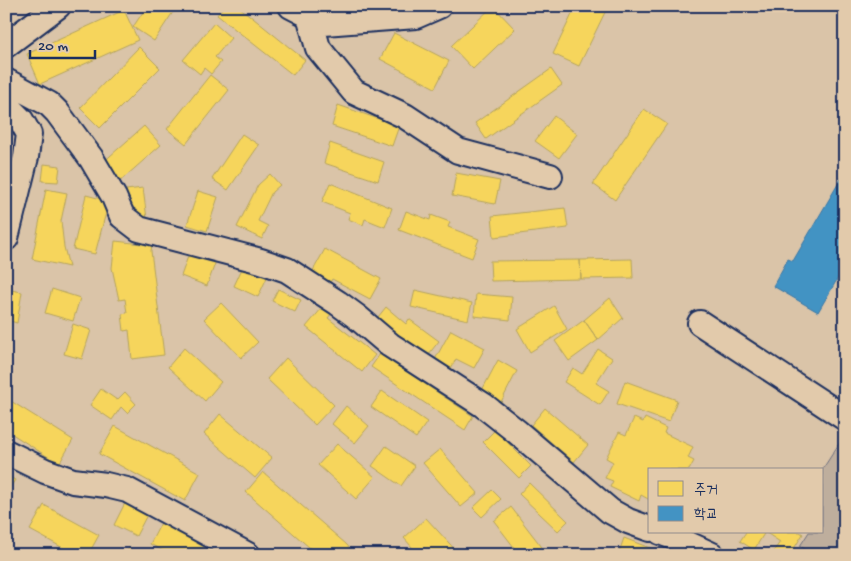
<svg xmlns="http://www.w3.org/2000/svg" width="851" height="561" font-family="'Gochi Hand','Poor Story',sans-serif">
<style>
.green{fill:#beae9d;stroke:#6c6e7e}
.homes{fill:#f6d55c;stroke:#b4a35d}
.schools{fill:#4393c3;stroke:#3775a5}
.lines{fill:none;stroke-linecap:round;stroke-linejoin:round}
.minor-casing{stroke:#1b2f5e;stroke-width:28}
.minor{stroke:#e2caab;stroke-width:24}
</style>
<rect width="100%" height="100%" fill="#dac4a8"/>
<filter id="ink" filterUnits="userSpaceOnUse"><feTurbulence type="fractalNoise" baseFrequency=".02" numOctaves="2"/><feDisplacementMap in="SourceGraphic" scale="10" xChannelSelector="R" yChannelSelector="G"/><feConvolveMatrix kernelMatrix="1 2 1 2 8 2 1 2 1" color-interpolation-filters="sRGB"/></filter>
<g filter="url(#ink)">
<!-- green -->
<path class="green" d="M 844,436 L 845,437 L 845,555 L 814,555 L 800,546 L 809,532 L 822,532 L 822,470 Z"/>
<!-- homes -->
<path class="homes" d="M 147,6 L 177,6 L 154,41 L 133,27 Z
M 224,6 L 238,6 L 305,60 L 293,75 L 217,15 Z
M 493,6 L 515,29 L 473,69 L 451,46 Z
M 576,6 L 608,6 L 579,66 L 553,54 Z
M 124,10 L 138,40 L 40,84 L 27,54 Z
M 214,23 L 231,38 L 215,57 L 221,62 L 211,74 L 204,68 L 200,74 L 183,60 Z
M 394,33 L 449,61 L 435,88 L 380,59 Z
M 139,47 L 160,68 L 100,128 L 80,108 Z
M 551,69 L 562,85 L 486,139 L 475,123 Z
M 210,75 L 229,90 L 186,144 L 167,129 Z
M 338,105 L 399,126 L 392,146 L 332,126 Z
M 644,109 L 667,124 L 615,200 L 593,184 Z
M 554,116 L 577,134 L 559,158 L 535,141 Z
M 144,126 L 161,145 L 118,183 L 101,164 Z
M 242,134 L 259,145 L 228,190 L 212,179 Z
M 330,143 L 384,162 L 378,181 L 324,163 Z
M 44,164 L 60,166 L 58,182 L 42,181 Z
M 456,173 L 500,181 L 495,204 L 452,196 Z
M 270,174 L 280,185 L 272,192 L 258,221 L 268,226 L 262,239 L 237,227 L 258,185 Z
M 330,183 L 392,208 L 385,227 L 365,219 L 363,225 L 348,219 L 350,213 L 322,202 Z
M 143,188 L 147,219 L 135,220 L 133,206 L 127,207 L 126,190 Z
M 46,189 L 67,193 L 61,221 L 64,247 L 69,267 L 32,259 Z
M 198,191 L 218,197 L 207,231 L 187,225 Z
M 86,195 L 109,201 L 95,254 L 73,249 Z
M 565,208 L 568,228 L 494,237 L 492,216 Z
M 406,211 L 430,220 L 431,215 L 450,222 L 448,227 L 479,239 L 472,258 L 399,230 Z
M 115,241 L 152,245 L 151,251 L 164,355 L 132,359 L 129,330 L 124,331 L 122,314 L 127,313 L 125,299 L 119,300 L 112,268 Z
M 191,248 L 217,258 L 207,286 L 181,276 Z
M 325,249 L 381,279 L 370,299 L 332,279 L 328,286 L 310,276 Z
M 632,259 L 633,278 L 581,279 L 580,260 Z
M 580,260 L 581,279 L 491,281 L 490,261 Z
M 245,262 L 269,273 L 258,297 L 234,286 Z
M 6,289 L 22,292 L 17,323 L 6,320 Z
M 52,289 L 80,298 L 73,321 L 45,313 Z
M 278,289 L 301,300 L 295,312 L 272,301 Z
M 415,290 L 472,303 L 468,320 L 411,307 Z
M 476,294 L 512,297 L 510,320 L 474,316 Z
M 610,298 L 623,318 L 598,340 L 584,320 Z
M 327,302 L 335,309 L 328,318 L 375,355 L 362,372 L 306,327 Z
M 221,303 L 258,342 L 241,358 L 204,319 Z
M 554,306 L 567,329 L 530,352 L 517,329 Z
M 386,307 L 406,324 L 409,319 L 439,341 L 425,359 L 374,322 Z
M 584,320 L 598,340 L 569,361 L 555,341 Z
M 73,324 L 91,330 L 82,359 L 64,354 Z
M 451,330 L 485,348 L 474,368 L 456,359 L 448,374 L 432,365 Z
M 184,348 L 221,382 L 205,401 L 168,367 Z
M 598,349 L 612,358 L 596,383 L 609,391 L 600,405 L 564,382 L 573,368 L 582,374 Z
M 380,354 L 473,416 L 465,430 L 371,367 Z
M 286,358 L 334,405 L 315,425 L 267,379 Z
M 498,360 L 517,371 L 500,404 L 480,394 Z
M 625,381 L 677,400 L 669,422 L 617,404 Z
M 101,389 L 117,400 L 125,392 L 136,404 L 127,413 L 121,407 L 112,420 L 90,405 Z
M 382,391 L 427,422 L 416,438 L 371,407 Z
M 6,398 L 73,440 L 59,464 L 6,430 Z
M 346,406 L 369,426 L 355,443 L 332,424 Z
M 545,408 L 588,445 L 574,462 L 531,425 Z
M 220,414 L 272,458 L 255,478 L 204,434 Z
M 634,418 L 643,422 L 645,418 L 666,428 L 664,433 L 693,447 L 688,458 L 694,461 L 689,470 L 650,470 L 650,500 L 641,495 L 639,501 L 610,487 L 613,481 L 605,478 L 613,462 L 606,458 L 619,432 L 626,435 Z
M 115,426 L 200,473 L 185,501 L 99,454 Z
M 495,430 L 531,466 L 519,478 L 483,442 Z
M 337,444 L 375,477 L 356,499 L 318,465 Z
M 386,446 L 415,466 L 401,486 L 372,466 Z
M 440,449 L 478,493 L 461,507 L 423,463 Z
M 263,472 L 346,544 L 356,555 L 318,555 L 246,492 Z
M 6,475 L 15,480 L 6,494 Z
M 529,483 L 568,521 L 558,531 L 519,494 Z
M 492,490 L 501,499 L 482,517 L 473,508 Z
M 127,499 L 149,511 L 136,536 L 114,525 Z
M 44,505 L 99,535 L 88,555 L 76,555 L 30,530 Z
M 511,507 L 548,555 L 520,555 L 494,521 Z
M 426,518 L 460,555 L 419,555 L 404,538 Z
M 163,519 L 230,555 L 171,555 L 150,544 Z
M 746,532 L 800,532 L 803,534 L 790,555 L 771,555 L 780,542 L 765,532 L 754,550 L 740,541 Z
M 624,538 L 668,555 L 618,555 Z
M 129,548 L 141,555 L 125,555 Z"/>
<!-- schools -->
<path class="schools" d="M 845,172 L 845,266 L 818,312 L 773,286 L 788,259 L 793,261 Z"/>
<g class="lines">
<!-- minor casing -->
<g class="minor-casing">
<path id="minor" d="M 291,6 L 324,23 L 416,16 L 439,6
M 309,15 L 318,48 L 354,92 L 405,116 L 458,151 L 550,176
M 6,45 L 58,6
M 6,81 L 49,104 L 57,112 L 91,158 L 114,197 L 122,216 L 139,229 L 261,261 L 287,270 L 338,303 L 357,317 L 390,345 L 483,405 L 516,431 L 610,511 L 628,521 L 650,529
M 6,108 L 11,110 L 21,120 L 29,134 L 26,157 L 6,238
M 700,323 L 845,418
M 6,452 L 45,471 L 73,481 L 106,485 L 127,490 L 248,555
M 660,532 L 673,537 L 712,555"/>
</g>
<!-- minor -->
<use href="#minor" class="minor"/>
</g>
</g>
<!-- margin -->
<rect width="851" height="561" fill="none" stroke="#e2caab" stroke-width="25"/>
<rect x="12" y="12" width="826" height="536" fill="none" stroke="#1b2f5e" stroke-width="2" filter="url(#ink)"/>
<!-- legend -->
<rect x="648" y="468" width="175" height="65" fill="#e2caab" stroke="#928c8c"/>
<rect x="658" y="481" width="25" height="15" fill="#f6d55c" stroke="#928c8c"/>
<text x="694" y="494" font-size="15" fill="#1b2f5e">주거</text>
<rect x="658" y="506" width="25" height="15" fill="#4393c3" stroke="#928c8c"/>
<text x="694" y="518" font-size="15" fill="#1b2f5e">학교</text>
<!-- scale -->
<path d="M30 50v8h65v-8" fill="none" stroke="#1b2f5e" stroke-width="2.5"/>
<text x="38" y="50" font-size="15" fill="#1b2f5e" stroke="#e2caab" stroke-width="4" paint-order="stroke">20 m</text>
</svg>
